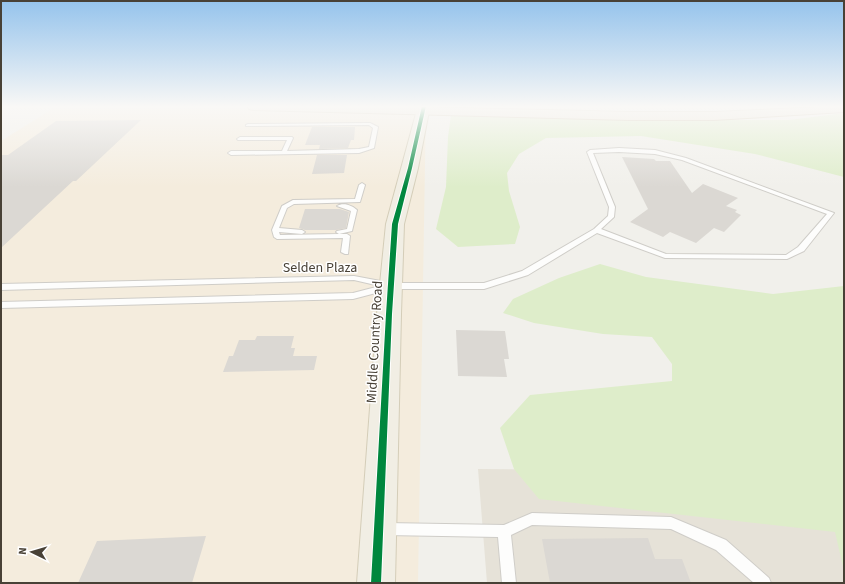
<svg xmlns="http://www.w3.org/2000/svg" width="845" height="584" font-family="'Source Sans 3',sans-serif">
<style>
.residential{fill:#e6e2d8}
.commercial{fill:#f4ecdd}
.green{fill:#deedca}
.building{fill:#dbd8d3}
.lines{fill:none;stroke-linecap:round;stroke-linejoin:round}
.lane-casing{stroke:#cfcdc8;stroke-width:2}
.primary-casing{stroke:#d4cdb8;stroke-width:2}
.highway-casing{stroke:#cabea5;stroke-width:2}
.lane{fill:#fdfdfc;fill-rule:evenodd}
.primary{fill:#f1eee4;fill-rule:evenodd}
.highway{fill:#ede7d9;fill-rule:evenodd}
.cycleway-casing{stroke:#fff;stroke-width:2}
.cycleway{fill:#00873e;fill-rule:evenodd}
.labels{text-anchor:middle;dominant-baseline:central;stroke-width:3;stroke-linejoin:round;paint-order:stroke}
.street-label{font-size:14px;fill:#484136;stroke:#fff}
</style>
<rect width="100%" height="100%" fill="#f1f0eb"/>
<!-- residential -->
<path class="residential" d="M 478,469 L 844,471 L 844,583 L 487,583 Z"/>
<!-- commercial -->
<path class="commercial" d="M 57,106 L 426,106 L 418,583 L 1,583 L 1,141 Z"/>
<!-- green -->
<path class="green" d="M 844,113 L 844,177 L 755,154 L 641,136 L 546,138 L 519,154 L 507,173 L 509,191 L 520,227 L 515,244 L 458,247 L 436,229 L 446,187 L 448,137 L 451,115 L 715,120 L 789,120 Z
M 600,264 L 646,277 L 773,294 L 844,286 L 844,571 L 835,532 L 539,499 L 514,469 L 500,428 L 530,395 L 672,381 L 672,364 L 652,337 L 603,334 L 534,323 L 503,313 L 513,299 L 559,278 Z"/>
<!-- building -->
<path class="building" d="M 141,120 L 76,181 L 73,181 L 1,248 L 1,155 L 8,155 L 56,121 Z
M 312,127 L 355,127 L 354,140 L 351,140 L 348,148 L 319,149 L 320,145 L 305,145 Z
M 317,155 L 347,155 L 344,173 L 312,174 Z
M 622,157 L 654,159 L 656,161 L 670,161 L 692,193 L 703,184 L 738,198 L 726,206 L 737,210 L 735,212 L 741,215 L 724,232 L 714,228 L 696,243 L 670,232 L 663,237 L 630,222 L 648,209 Z
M 305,209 L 340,209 L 349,212 L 346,228 L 336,230 L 305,230 L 299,228 Z
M 456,330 L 505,331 L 509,359 L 504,359 L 507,377 L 458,376 Z
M 257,336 L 294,336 L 291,348 L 295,348 L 293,356 L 317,356 L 314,370 L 223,372 L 229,356 L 233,356 L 239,340 L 255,340 Z
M 206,536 L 192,583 L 78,583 L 97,541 Z
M 648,538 L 655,559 L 682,559 L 691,583 L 550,583 L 542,539 Z"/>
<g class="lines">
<!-- lane casing -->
<g class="lane-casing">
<path id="lane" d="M 370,123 L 378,127 L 374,148 L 359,153 L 231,155 L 228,153 L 231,151 L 282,151 L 287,140 L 238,140 L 237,139 L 240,137 L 292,137 L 293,138 L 287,151 L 359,149 L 369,147 L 373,128 L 369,125 L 246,126 L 246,125 L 248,124 Z
M 619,148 L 655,150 L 686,158 L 834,213 L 804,251 L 787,259 L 665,258 L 597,233 L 528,275 L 484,289 L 391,289 L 353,299 L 1,308 L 1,302 L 353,293 L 380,286 L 354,280 L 1,290 L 1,284 L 354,276 L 391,283 L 484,283 L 522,271 L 594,229 L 608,216 L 609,207 L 587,152 L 590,150 ZM 619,152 L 655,154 L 682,160 L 827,214 L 798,247 L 786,255 L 666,254 L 601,229 L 614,217 L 615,207 L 593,153 Z
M 362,183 L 365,185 L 360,202 L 294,204 L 287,208 L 279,228 L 302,230 L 305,232 L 302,234 L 279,232 L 280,235 L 339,234 L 336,232 L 337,231 L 347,229 L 351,211 L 337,206 C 343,202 352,205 357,210 L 352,231 L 339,234 L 347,234 L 350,236 L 348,254 L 345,254 L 341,252 L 343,238 L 277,239 L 274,237 L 272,230 L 282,206 L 293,200 L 355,199 L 359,185 Z
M 532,513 L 671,517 L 726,540 L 769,578 L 771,583 L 754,583 L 716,550 L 671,529 L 532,525 L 511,535 L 516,583 L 502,583 L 498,537 L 386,535 L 382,533 L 380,529 L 382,525 L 386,523 L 504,525 Z"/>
</g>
<!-- primary casing -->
<g class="primary-casing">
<path id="primary" d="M 418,106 L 430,106 L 418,168 L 404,224 L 401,314 L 395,583 L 357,583 L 377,314 L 386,224 Z"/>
</g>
<!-- highway casing -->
<g class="highway-casing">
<path id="highway" d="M 247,106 L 380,106 L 629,112 L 714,112 L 844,106 L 844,112 L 714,120 L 629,120 L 253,110 L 249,109 Z"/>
</g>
<!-- lane -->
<use href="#lane" class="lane"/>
<!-- primary -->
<use href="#primary" class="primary"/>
<!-- highway -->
<use href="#highway" class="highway"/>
<!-- cycleway casing -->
<g class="cycleway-casing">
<path id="cycleway" d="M 422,106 L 426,106 L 412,168 L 398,224 L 392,314 L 381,583 L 371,583 L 386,314 L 392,224 L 408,168 Z"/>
</g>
<!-- cycleway -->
<use href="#cycleway" class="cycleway"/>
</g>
<!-- sky -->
<linearGradient id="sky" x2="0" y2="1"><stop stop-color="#95c3ec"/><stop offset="0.57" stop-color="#f9f8f6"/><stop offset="1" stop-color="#f9f8f6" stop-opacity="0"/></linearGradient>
<rect width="845" height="187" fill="url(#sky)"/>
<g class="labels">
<!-- street labels -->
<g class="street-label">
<text x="320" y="268">Selden Plaza</text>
<text transform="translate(375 342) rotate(-87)">Middle Country Road</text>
</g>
</g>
<!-- border -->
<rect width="845" height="584" fill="none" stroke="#484136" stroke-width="4"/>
<!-- north arrow -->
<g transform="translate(32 552) rotate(275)" stroke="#ffffff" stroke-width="3" paint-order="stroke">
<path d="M0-3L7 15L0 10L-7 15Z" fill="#484136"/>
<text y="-6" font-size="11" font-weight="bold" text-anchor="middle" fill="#484136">N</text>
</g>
</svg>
